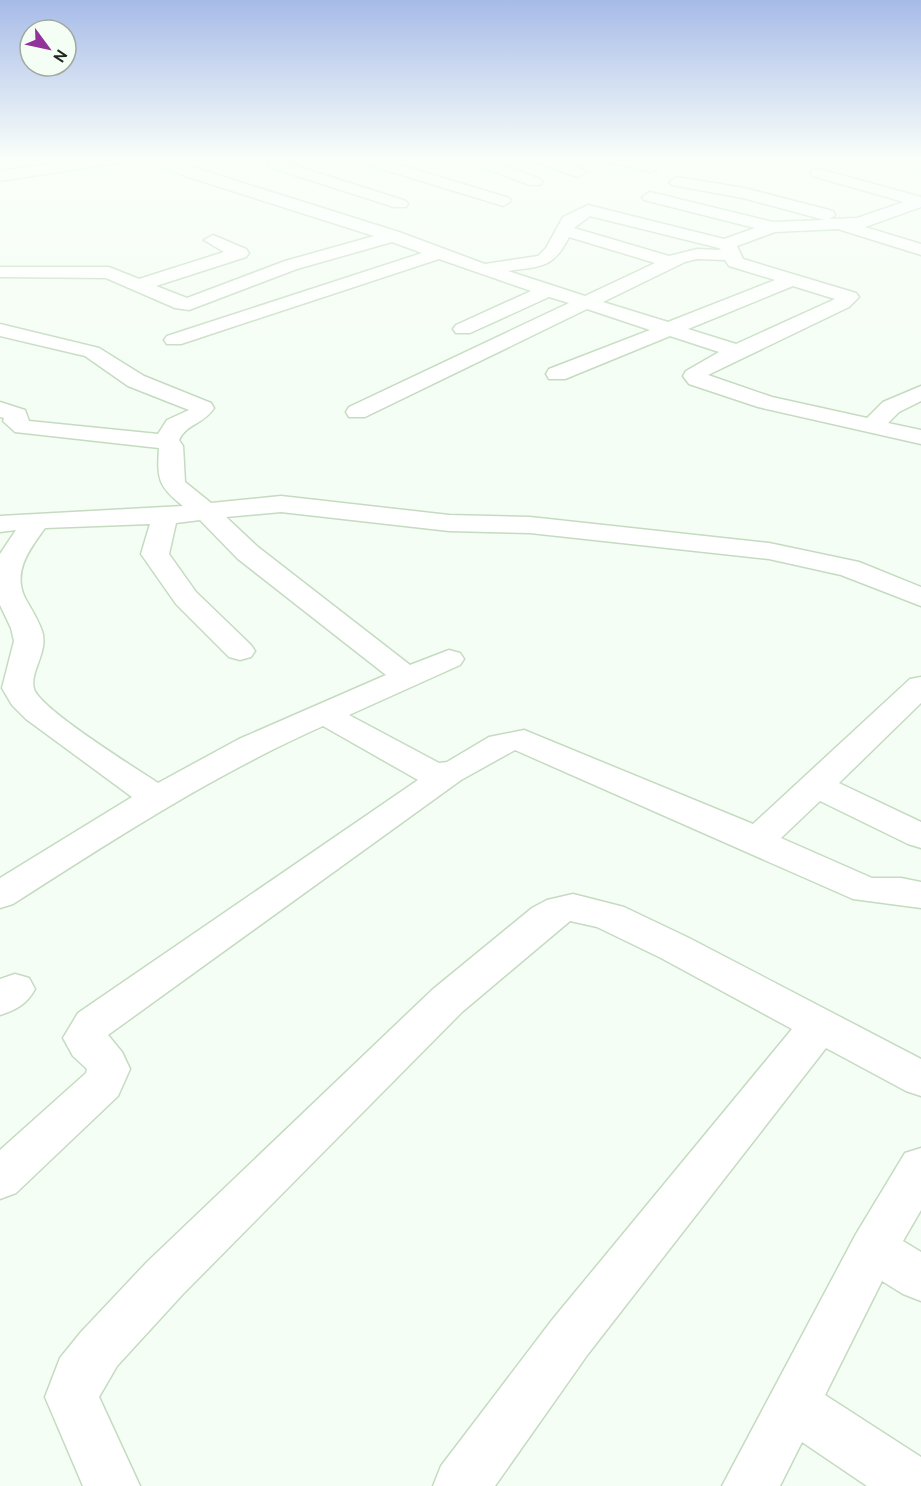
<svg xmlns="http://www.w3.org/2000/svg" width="921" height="1486" font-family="Cabin,sans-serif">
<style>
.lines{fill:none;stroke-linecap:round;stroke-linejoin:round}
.minor-casing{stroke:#c5dbc1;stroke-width:3}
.minor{fill:#fff;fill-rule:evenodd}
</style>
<rect width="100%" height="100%" fill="#f5fef4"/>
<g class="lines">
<!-- minor casing -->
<g class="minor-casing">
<path id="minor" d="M 81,159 L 124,159 L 117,163 L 0,181 L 0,171 Z
M 146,159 L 167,159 L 399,232 L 485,264 L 538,256 L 546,248 L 563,217 L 588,205 L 724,239 L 755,228 L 644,200 L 642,197 L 650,192 L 773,222 L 825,220 L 743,198 L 672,185 L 669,182 L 677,177 L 744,188 L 833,211 L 835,215 L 830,219 L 857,218 L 904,202 L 813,176 L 810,173 L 813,170 L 823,170 L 921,197 L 921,207 L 865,227 L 921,244 L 921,255 L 838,229 L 775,232 L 737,246 L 743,259 L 856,293 L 859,297 L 849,307 L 708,375 L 772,397 L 867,418 L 883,402 L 921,386 L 921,401 L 899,412 L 888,423 L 921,430 L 921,444 L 758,407 L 689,384 L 683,376 L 686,371 L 719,352 L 670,336 L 565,379 L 549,379 L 546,374 L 549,369 L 650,330 L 587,309 L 365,417 L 349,417 L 346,412 L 349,407 L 569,303 L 549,297 L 470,333 L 456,333 L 453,329 L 456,325 L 531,291 L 439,259 L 181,344 L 167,344 L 164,340 L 167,336 L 422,253 L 392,242 L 297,269 L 189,310 L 175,308 L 106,278 L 0,277 L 0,267 L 109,267 L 139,279 L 224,252 L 204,240 L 213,235 L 246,249 L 249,253 L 246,257 L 156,286 L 187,298 L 285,261 L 374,236 L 182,175 ZM 590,216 L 719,248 L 721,250 L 697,249 L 669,256 L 574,228 ZM 569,237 L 655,263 L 585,296 L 508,271 C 541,266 553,269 569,237 ZM 697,259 L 725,260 L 729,266 L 775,280 L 668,322 L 603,302 L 685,262 ZM 793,286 L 835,299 L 736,344 L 688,329 Z
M 273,159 L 292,159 L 287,163 L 406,201 L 408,204 L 406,207 L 394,207 L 269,167 L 267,164 Z
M 357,159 L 380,159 L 509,198 L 511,201 L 503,206 L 497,204 L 359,162 Z
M 474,159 L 488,159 L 540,179 L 543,182 L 540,185 L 530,185 L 477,165 Z
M 533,159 L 554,159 L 583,169 L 586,172 L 578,177 L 535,162 Z
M 608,159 L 635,159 L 656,164 L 659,167 L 651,172 L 610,162 Z
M 0,324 L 99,348 L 144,376 L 211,403 L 214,408 C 202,426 188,422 179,440 L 183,446 L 185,482 L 211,503 L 281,496 L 449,515 L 530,517 L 769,543 L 859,562 L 921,587 L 921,606 L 841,575 L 769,559 L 530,533 L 449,531 L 281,512 L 226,517 L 258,547 L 410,665 L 449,650 L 460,653 L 464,659 L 460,665 L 349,715 L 439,763 L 447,762 L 489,737 L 524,730 L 753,824 L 910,679 L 921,677 L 921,703 L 839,783 L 921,822 L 921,848 L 908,844 L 820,801 L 781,838 L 872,878 L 901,878 L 921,882 L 921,908 L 853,899 L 515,750 L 461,780 L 108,1035 L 122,1052 L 130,1069 L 118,1096 L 16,1193 L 0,1199 L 0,1150 L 86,1073 L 87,1069 L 73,1056 L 63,1038 L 78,1013 L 418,780 L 323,726 C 213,775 114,839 13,904 L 0,908 L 0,878 L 132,797 L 26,719 L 12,705 L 2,688 L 14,641 L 11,628 L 0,605 L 0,554 L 16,530 L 0,532 L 0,516 L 183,506 C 158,486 157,479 159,448 L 15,432 L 3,421 L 4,418 L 0,417 L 0,402 L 25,410 L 29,421 L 158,434 L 167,420 L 189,410 L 128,386 L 85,356 L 0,336 ZM 200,520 L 238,559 L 386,675 L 239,739 L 158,783 C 137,769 40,709 34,689 C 29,672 49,652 42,631 C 38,619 31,609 25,598 C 12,571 30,549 45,528 L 150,524 L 141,554 L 176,604 L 229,657 L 240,660 L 251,657 L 255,651 L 251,645 L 196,592 L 169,554 L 176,523 Z
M 573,894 L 624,907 L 689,938 L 921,1059 L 921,1096 L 906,1091 L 826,1048 L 588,1354 L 495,1486 L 433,1486 L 441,1466 L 552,1320 L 792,1029 L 661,958 L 597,927 L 570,921 L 462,1012 L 183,1294 L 117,1366 L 99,1397 L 140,1486 L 83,1486 L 45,1397 L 60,1358 L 81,1332 L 147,1262 L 432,990 L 532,908 L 547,900 Z
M 15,974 L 29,978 L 35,989 C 27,1004 16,1010 0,1015 L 0,979 Z
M 921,1148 L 921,1210 L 903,1241 L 921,1252 L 921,1301 L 903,1294 L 882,1281 L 825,1395 L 921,1457 L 921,1486 L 867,1486 L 802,1442 L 780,1486 L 722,1486 L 856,1234 L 905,1153 Z"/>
</g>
<!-- minor -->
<use href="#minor" class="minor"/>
</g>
<!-- sky -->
<linearGradient id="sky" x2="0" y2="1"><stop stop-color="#a7bbe8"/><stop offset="0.43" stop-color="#fafffa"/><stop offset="1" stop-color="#fafffa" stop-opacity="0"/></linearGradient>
<rect width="921" height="367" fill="url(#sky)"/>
<!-- north arrow -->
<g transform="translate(48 48) rotate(123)"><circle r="28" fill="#f5fef4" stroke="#a0a99f" stroke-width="1.5"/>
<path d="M0-4.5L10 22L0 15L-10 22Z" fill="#92339c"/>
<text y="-9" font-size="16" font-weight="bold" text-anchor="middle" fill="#20291f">N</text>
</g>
</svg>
